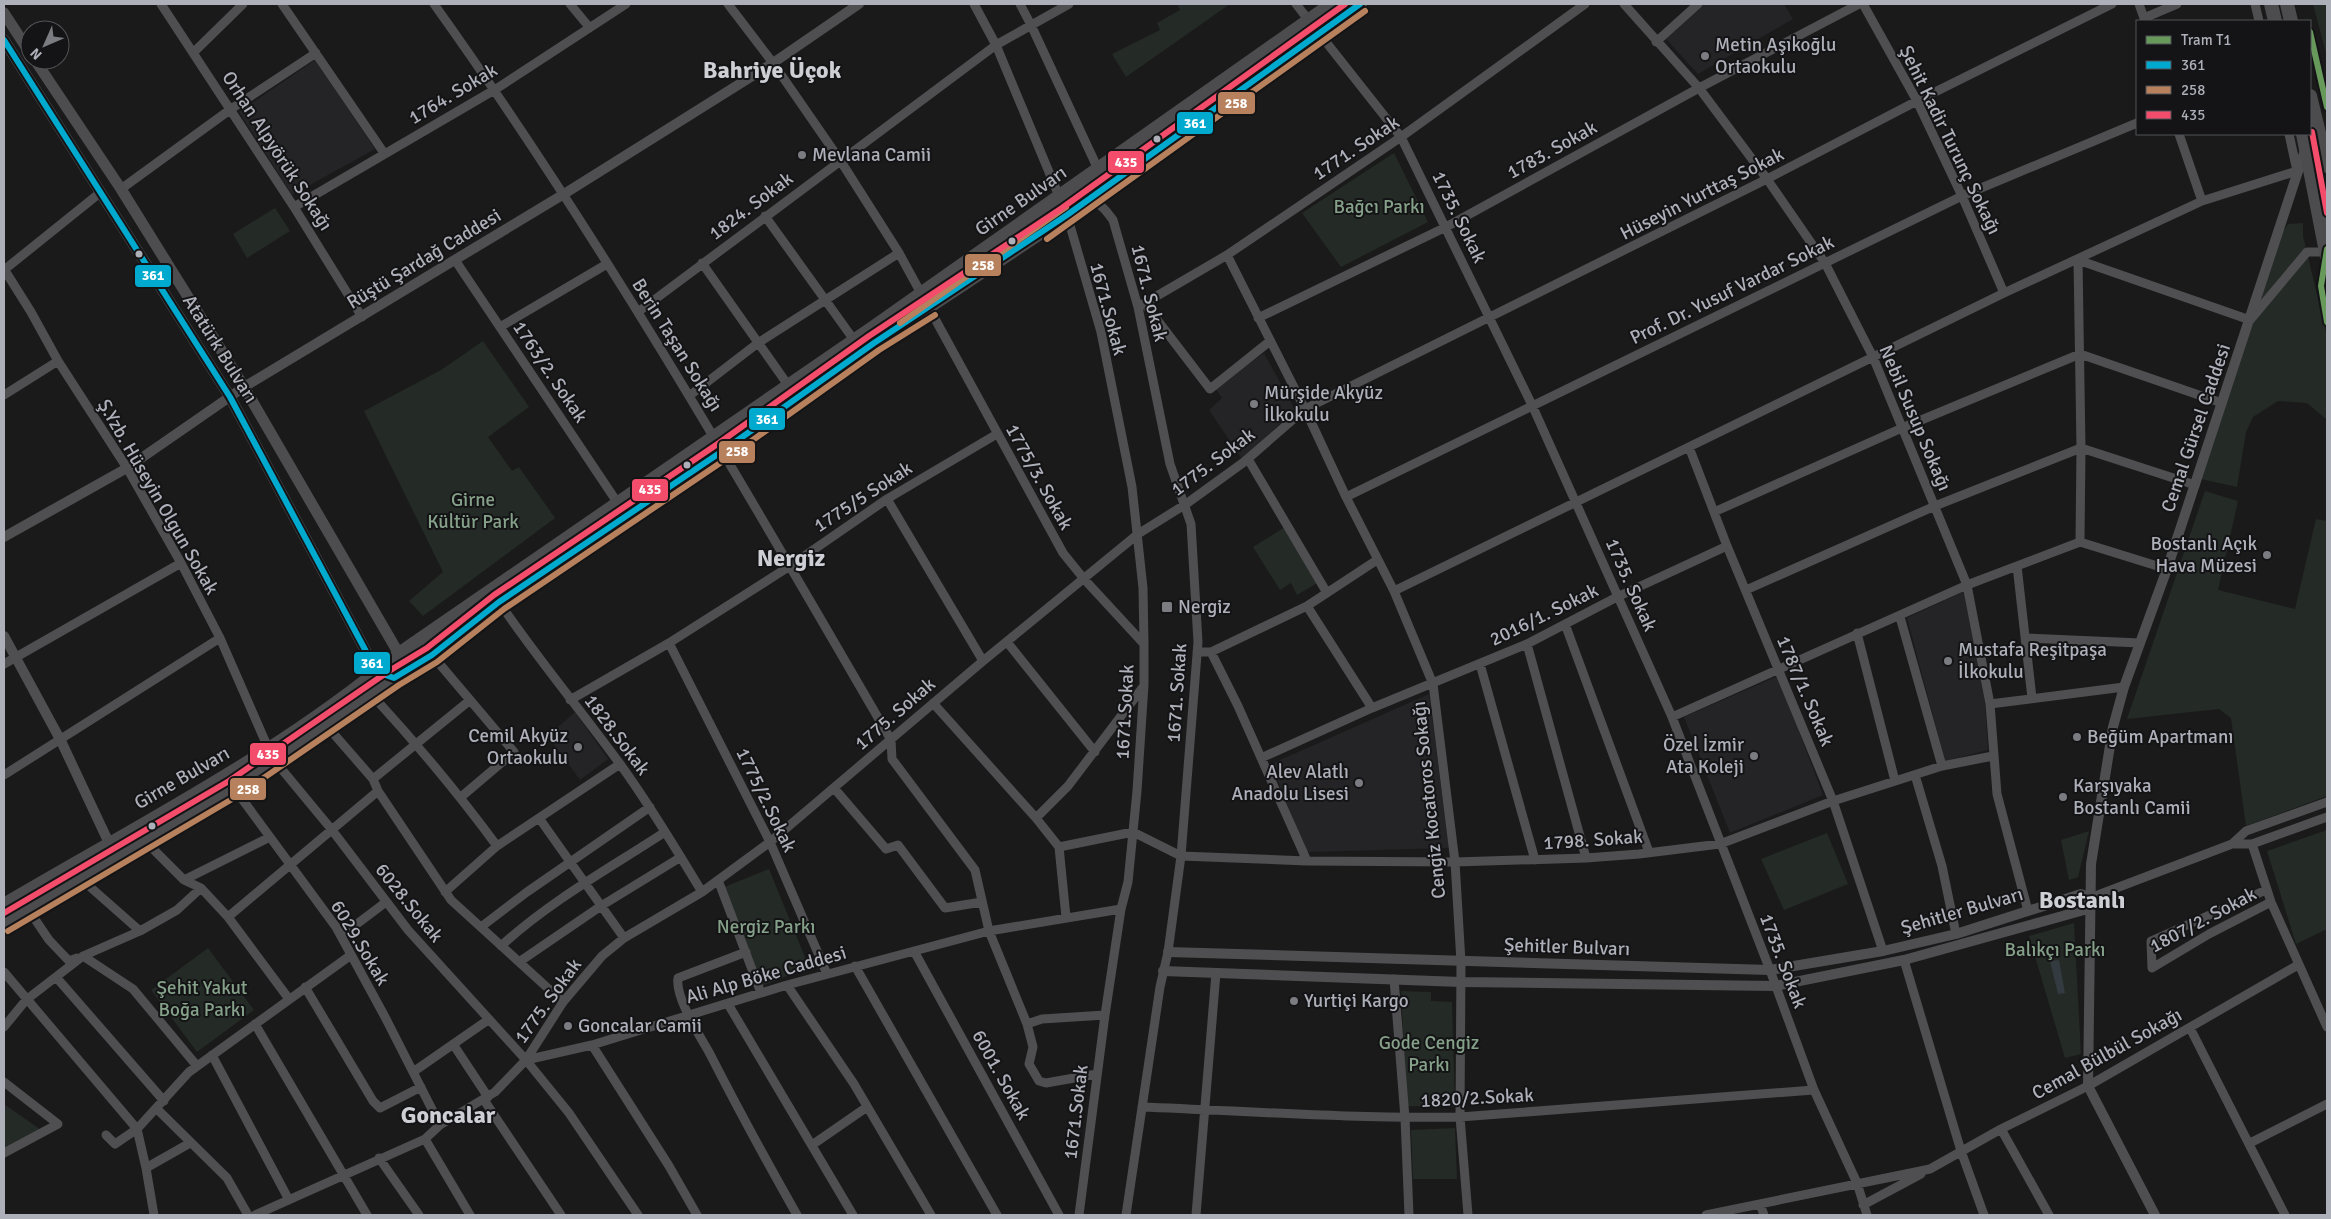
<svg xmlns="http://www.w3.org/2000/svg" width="2331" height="1219" font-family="Signika,sans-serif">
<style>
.built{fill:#242426}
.green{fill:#242a25}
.water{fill:#333a40}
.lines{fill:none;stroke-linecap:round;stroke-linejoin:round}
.minor{stroke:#4f4f52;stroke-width:9}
.tertiary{stroke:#4f4f52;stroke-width:10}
.secondary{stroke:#4d4d50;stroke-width:11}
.primary{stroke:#4c4c4e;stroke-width:14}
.bus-1-casing{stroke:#141416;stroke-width:10}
.bus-2-casing{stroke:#141416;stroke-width:10}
.bus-3-casing{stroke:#141416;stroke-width:10}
.bus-1{stroke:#00a9ce;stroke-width:6}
.bus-2{stroke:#b6815c;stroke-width:6}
.bus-3{stroke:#f44d6c;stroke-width:6}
.tram-1-casing{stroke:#141416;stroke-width:10}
.tram-1{stroke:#679a5a;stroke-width:6}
.poi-dot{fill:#7a7c81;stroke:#141416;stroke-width:2}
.bus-dot{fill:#adb0b9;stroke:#141416;stroke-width:2}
.labels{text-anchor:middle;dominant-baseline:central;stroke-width:4;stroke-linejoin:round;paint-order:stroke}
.poi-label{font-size:19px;fill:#adb0b9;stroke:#141416;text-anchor:start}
.street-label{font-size:19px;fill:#adb0b9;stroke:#141416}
.park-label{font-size:19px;fill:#86a189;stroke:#141416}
.district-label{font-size:24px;font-weight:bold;fill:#cdcfd5;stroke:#141416}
.line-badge{stroke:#141416;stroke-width:2}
.badge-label{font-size:14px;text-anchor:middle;font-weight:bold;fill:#fff}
</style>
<rect width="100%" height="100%" fill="#1a1a1a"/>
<!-- built -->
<path class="built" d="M 1704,4 L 1784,4 L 1793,19 L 1698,74 L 1666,39 Z
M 315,60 L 375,149 L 292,195 L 239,112 Z
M 1264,353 L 1295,410 L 1242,459 L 1209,410 L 1222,398 L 1215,388 Z
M 1965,591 L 1985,704 L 1988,750 L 1945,761 L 1907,618 Z
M 1778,676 L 1823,795 L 1730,833 L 1684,717 Z
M 1429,694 L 1449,848 L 1306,852 L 1271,764 Z
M 575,712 L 608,759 L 580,780 L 548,736 Z"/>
<!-- green -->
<path class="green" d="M 1177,4 L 1230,4 L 1126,77 L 1112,54 L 1160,30 L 1157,23 L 1180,10 Z
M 2313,4 L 2327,4 L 2327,57 Z
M 1394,153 L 1428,222 L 1341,267 L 1302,213 Z
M 275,208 L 290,231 L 247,258 L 233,234 Z
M 2303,223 L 2303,236 L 2327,336 L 2327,420 L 2307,403 L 2278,401 L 2253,417 L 2246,432 L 2237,487 L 2201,479 L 2260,303 L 2274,245 L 2288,224 Z
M 483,341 L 529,407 L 488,437 L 512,471 L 519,467 L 555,518 L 423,616 L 409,601 L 443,572 L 364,411 L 441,370 Z
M 2205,491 L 2238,501 L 2218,590 L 2295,609 L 2316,519 L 2327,521 L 2327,796 L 2246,826 L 2231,718 L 2219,709 L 2127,719 Z
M 1285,527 L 1317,583 L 1297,595 L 1291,583 L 1280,590 L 1253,547 Z
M 2327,830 L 2327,929 L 2296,944 L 2267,851 Z
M 2089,831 L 2078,877 L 2069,880 L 2061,840 Z
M 1827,833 L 1848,884 L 1784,910 L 1761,859 Z
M 769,869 L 809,967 L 762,986 L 722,888 Z
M 2074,923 L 2081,1054 L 2065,1058 L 2029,936 Z
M 208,948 L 254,1010 L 197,1052 L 151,990 Z
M 1401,991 L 1431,992 L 1431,1001 L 1452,1002 L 1455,1107 L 1407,1106 Z
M 4,1104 L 41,1130 L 4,1149 Z
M 1455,1128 L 1457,1179 L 1413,1179 L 1411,1130 Z"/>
<!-- water -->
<path class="water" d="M 2059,960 L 2065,993 L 2058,994 L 2050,961 Z"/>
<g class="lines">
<!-- minor -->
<path class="minor" d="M 161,4 L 294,207 L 362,317
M 282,4 L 384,153
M 434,4 C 602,239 746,490 891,740 L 892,759 L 975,870 L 989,931 L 1027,1024 L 1042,1019 L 1105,1015
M 570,4 L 589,27
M 728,4 L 773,63 L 840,160 L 899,253 L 1063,553 L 1084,579 L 1144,644
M 974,4 L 996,45 L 1059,196
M 1020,4 L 1031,25 L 1098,169
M 1296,4 L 1401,137 L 1532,405 L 1672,717 L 1770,970 L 1814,1090 L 1857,1183 L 1867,1215
M 1624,4 L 1699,88 L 1767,179 L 1825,263 L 1873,357 L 1967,585 L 1990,704 L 1997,794 L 2028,911
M 1863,4 L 1917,101 L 1962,196 L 2004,293
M 2139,4 L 2145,21
M 2255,4 L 2259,21
M 2144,18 L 2177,4
M 1656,42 L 1698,4
M 194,52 L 243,4
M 2179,134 L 2202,201
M 121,189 L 231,109 L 316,53
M 1087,201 C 1100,202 1105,209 1113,220 L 1138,307 L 1170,464 L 1191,524 L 1198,642 L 1181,856 L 1168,952 L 1160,987 L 1126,1215
M 294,207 L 496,89 L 626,4
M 1067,215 L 1101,332 L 1132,487 L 1143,588 L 1144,644 L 1144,685 L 1137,791 L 1128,882 L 1121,909 L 1105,1015 L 1079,1215
M 765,216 L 854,340
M 1227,255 L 1305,409 L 1346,497 L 1394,591 L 1433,684 L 1455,862 L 1461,962 L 1460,1117 L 1468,1215
M 455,260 L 617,502
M 702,263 L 788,385
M 4,269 L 31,312 L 58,361 L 127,468 L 181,563 L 220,638 L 269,750
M 4,270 L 101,192
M 1145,304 L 1210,389 L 1270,341
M 1138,307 L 1227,255 L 1401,137 L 1585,4
M 638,312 L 996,45 L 1069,4
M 1258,318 L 1446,227 L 1699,88 L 1859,4
M 500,327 L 607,264
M 4,395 L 58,361
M 689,396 L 758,343 L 899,253
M 1689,447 L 1727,546 L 1833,801 L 1883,951
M 1248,459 L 1327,593
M 1346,497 L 1962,196 L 2137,123
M 887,499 L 983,661
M 1714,512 L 1902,428 L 2080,354 L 2222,403
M 2080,542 L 2081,448 L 2078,260 L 2250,320 L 2307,252 L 2326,252
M 2017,566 L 2032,698
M 1746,590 L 1935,506 L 2081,448 L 2195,485
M 1394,591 L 2004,293 L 2202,201 L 2297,171 L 2289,134
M 499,602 C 537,658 580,709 620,764 C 650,805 676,849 702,892
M 1307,606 L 1372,708
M 1900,617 L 1942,766
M 1565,624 L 1649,852
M 1857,633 L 1895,781
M 2026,638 L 2140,643
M 1007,642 L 1095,752
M 669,643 L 770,842 L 827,974
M 1527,644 L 1586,858
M 1197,652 L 1211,652 L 1307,606 L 1377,560
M 1211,652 L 1238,706 L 1307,861
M 432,655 L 514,752 L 461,797
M 4,664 L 181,563
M 1480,664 L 1535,860
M 372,695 C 417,744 458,793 497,846
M 570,700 L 669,643 L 790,566 L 887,499 L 997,434
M 933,703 L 1036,818 L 1059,847 L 1066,917
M 1990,704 L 2124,687
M 1672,717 L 1967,585 L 2080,542 L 2167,569
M 326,725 L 373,779
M 1261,758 L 1372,708 L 1527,644 L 1617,597 L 1727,546
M 274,760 L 332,830 L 408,930 L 526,1060 L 569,1113 L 638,1215
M 4,775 L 220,638
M 1915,775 L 1942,866 L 1956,934
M 234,788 L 336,927 L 385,1017 L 440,1125
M 834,788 L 886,849 L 898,845 L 945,908 L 982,902
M 378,791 L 451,900 L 563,1002
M 539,818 L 624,938
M 1036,818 L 1068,786 L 1143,687
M 144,840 L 184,880 L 201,888 L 228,917 L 289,999
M 2232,844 L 2246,831 L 2327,802
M 2252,844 L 2271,902 L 2327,1027
M 1059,847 L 1133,832 L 1181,856 L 1307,861 L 1455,862 L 1586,858 L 1639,854 L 1720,844 L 1833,801 L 1942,766 L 1993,756
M 80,878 L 140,931
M 184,880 L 270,837
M 718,880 L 761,993
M 2266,890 L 2151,941 L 2152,968 L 2209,934 L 2271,902
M 445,892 L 497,846 L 620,764
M 2090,898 L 2232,844 L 2252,844 L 2327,817
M 28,909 L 49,940 L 69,961 L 77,958
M 228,917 L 378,791 L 373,779 L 469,701
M 481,927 L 527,892 L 650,807
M 341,936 L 386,902
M 501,946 C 550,901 610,868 665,832
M 914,951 L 1059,1215
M 746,952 L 678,978 C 675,998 700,1036 710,1054 C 738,1109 767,1162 797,1215
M 83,956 L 133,989 L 197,1066
M 1904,960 L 1961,1151 L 1984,1215
M 519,962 L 601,906 L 681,857
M 855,966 L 997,1215
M 4,972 L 137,1129 L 146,1168 L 154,1215
M 56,977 L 164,1101
M 1394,979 L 1405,1118 L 1409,1215
M 787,985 L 854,1084 L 931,1215
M 305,987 L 373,1101 L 380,1108 L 421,1087
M 728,1004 L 853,1215
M 255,1024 L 367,1215
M 1027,1024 L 1033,1047 L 1029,1064 L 1039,1081 L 1046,1083 L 1097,1074
M 4,1027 L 26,1000 L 83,956 L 140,931 L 177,910 L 201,888
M 2190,1028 L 2285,1215
M 453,1044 L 488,1097
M 592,1045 L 669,1166 L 697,1215
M 212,1055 L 289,1200
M 526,1060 L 563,1002 L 602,956 L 624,938 L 702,892 L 770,842 L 983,661 L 1138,534 L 1186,504 L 1244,462 L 1305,409 L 1767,179 L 1917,101 L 2112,4
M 413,1072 L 488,1020
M 4,1082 L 58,1124 L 4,1153
M 484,1100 L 561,1215
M 1142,1107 C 1248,1111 1354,1119 1460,1117 L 1814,1090
M 157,1109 L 227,1178 L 248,1215
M 2001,1129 L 2049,1215
M 106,1135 L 115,1144 L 137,1129 L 189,1072 L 351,955
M 425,1139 L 470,1215
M 2250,1143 L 2327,1104
M 812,1145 L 867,1107
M 379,1158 L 419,1215
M 146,1168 L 190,1143
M 1760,1204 L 1764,1215
M 1863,1205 L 1921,1174
M 255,1215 L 425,1139 L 440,1125 L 495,1092 L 526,1060 L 592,1045 L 787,985 L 989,931 L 1121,909
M 1196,1215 L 1216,973
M 1706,1215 L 1930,1169 L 2001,1129 L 2088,1086 L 2298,965"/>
<!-- tertiary -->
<path class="tertiary" d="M 4,537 L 127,468 L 244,387 L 564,194 L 773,63 L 859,4
M 4,636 L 61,741 L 109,843
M 1168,952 L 1770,970 L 1883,951 L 1956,934 L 2081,894 L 2090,898
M 1163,971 L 1461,982 L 1775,986 L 1904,960 L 2084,910 L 2090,899
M 2155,1215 L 2088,1086 L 2091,864 L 2113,727 L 2124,687 L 2167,569 L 2306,147"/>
<!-- secondary -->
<path class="secondary" d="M 4,13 L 30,53
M 4,40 L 230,397 L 377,672 L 394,678
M 35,60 L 121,189 L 244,387 L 399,654"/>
<!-- primary -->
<path class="primary" d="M 2271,4 L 2275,21
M 2287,4 L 2291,21
M 2310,96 L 2327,166
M 2303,134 L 2327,257
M 4,905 C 136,827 282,753 399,654 L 874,327 L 1332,4
M 4,923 L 234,788 L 372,695 L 394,678 L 432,655 L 499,602 L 724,450 L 874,343 L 1067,215 L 1360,4"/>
<!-- bus-1 casing -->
<g class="bus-1-casing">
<path id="bus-1" d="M 4,40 L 230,397 L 377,672 L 394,678 L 432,655 L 499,602 L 724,450 L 874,343 L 1067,215 L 1360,4"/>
</g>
<!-- bus-2 casing -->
<g class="bus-2-casing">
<path id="bus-2" d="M 1047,239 L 1365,11
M 900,323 L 1066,207
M 8,931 L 239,795 L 399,685 L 437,662 L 504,609 L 729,457 L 879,350 L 935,315"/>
</g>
<!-- bus-3 casing -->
<g class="bus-3-casing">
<path id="bus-3" d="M 2312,132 L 2327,213
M 4,913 L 229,781 L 389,671 L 427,648 L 494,595 L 719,443 L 869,336 L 1062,208 L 1345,4"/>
</g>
<!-- bus-1 -->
<use href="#bus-1" class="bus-1"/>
<!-- bus-2 -->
<use href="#bus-2" class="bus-2"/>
<!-- bus-3 -->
<use href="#bus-3" class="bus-3"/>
<!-- tram-1 casing -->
<g class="tram-1-casing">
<path id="tram-1" d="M 2310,32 L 2327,107
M 2327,249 L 2321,286 L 2327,322"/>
</g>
<!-- tram-1 -->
<use href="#tram-1" class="tram-1"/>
</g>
<!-- markers -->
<g class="poi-dot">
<circle cx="1705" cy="56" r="5"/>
<circle cx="802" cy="155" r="5"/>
<circle cx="1254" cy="404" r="5"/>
<circle cx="2267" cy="555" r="5"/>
<rect x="1161" y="601" width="12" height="12" rx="2.5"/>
<circle cx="1948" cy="661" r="5"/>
<circle cx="2077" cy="737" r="5"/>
<circle cx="578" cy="747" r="5"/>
<circle cx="1754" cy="756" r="5"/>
<circle cx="1359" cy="783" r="5"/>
<circle cx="2063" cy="797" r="5"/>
<circle cx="1294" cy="1001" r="5"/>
<circle cx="568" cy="1026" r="5"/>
</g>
<g class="bus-dot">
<circle cx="1157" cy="139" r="4.5"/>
<circle cx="1012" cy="241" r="4.5"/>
<circle cx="139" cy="254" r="4.5"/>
<circle cx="687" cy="465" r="4.5"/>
<circle cx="152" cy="826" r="4.5"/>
</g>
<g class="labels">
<!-- poi labels -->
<g class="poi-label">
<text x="1715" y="45">Metin Aşıkoğlu<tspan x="1715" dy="22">Ortaokulu</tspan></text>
<text x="812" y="155">Mevlana Camii</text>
<text x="1264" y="393">Mürşide Akyüz<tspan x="1264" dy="22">İlkokulu</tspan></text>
<text x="2257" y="544" text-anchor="end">Bostanlı Açık<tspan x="2257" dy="22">Hava Müzesi</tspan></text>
<text x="1178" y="607">Nergiz</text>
<text x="1958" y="650">Mustafa Reşitpaşa<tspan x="1958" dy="22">İlkokulu</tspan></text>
<text x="568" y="736" text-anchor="end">Cemil Akyüz<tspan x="568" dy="22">Ortaokulu</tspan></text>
<text x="2087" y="737">Beğüm Apartmanı</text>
<text x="1744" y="745" text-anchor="end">Özel İzmir<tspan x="1744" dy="22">Ata Koleji</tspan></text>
<text x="1349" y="772" text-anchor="end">Alev Alatlı<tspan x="1349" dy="22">Anadolu Lisesi</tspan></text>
<text x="2073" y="786">Karşıyaka<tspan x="2073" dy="22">Bostanlı Camii</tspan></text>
<text x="1304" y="1001">Yurtiçi Kargo</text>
<text x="578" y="1026">Goncalar Camii</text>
</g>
<!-- street labels -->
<g class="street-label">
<text transform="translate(453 94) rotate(-31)">1764. Sokak</text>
<text transform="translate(1950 140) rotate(64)">Şehit Kadir Turunç Sokağı</text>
<text transform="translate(1356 148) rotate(-34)">1771. Sokak</text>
<text transform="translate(1552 150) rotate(-29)">1783. Sokak</text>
<text transform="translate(277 151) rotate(57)">Orhan Alpyörük Sokağı</text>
<text transform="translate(1702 194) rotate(-27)">Hüseyin Yurttaş Sokak</text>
<text transform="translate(1021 201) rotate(-35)">Girne Bulvarı</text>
<text transform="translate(751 206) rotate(-37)">1824. Sokak</text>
<text transform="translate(1459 217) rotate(64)">1735. Sokak</text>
<text transform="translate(424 259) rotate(-31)">Rüştü Şardağ Caddesi</text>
<text transform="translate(1732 290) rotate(-26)">Prof. Dr. Yusuf Vardar Sokak</text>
<text transform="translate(1149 293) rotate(76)">1671. Sokak</text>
<text transform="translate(1108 309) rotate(75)">1671.Sokak</text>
<text transform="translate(677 345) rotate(58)">Berin Taşan Sokağı</text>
<text transform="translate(220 349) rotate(58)">Atatürk Bulvarı</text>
<text transform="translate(550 372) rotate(56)">1763/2. Sokak</text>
<text transform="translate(1915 418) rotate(67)">Nebil Susup Sokağı</text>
<text transform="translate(2196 428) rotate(-71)">Cemal Gürsel Caddesi</text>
<text transform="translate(1213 462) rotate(-37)">1775. Sokak</text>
<text transform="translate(1039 477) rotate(61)">1775/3. Sokak</text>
<text transform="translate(158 497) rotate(60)">Ş.Yzb. Hüseyin Olgun Sokak</text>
<text transform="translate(863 497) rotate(-33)">1775/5 Sokak</text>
<text transform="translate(1631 585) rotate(66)">1735. Sokak</text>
<text transform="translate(1544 615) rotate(-26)">2016/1. Sokak</text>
<text transform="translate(1805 691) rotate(67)">1787/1. Sokak</text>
<text transform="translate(1177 693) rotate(-86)">1671. Sokak</text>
<text transform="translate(1125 712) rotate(-87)">1671.Sokak</text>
<text transform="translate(895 714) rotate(-41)">1775. Sokak</text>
<text transform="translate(617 735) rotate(53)">1828.Sokak</text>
<text transform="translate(182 778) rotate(-30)">Girne Bulvarı</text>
<text transform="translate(766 800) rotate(64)">1775/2.Sokak</text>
<text transform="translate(1429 800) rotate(-96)">Cengiz Kocatoros Sokağı</text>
<text transform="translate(1593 840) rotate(-4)">1798. Sokak</text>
<text transform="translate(409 903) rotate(51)">6028.Sokak</text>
<text transform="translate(1962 911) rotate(-16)">Şehitler Bulvarı</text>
<text transform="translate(2203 920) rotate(-28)">1807/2. Sokak</text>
<text transform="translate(360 943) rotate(59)">6029.Sokak</text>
<text transform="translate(1567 947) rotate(2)">Şehitler Bulvarı</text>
<text transform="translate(1783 961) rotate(69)">1735. Sokak</text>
<text transform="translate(766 975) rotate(-16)">Ali Alp Böke Caddesi</text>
<text transform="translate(548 1001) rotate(-54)">1775. Sokak</text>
<text transform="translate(2107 1054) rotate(-29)">Cemal Bülbül Sokağı</text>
<text transform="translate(1001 1075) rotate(61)">6001. Sokak</text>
<text transform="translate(1477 1098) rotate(-3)">1820/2.Sokak</text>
<text transform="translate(1076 1112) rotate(-83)">1671.Sokak</text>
</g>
<!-- park labels -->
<g class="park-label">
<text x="1379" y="207">Bağcı Parkı</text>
<text x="473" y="500">Girne<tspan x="473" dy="22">Kültür Park</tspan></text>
<text x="766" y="927">Nergiz Parkı</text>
<text x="2055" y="950">Balıkçı Parkı</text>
<text x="202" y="988">Şehit Yakut<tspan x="202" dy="22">Boğa Parkı</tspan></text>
<text x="1429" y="1043">Gode Cengiz<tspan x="1429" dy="22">Parkı</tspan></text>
</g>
<!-- district labels -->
<g class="district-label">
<text x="772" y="70">Bahriye Üçok</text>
<text x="791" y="558">Nergiz</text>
<text x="2082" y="900">Bostanlı</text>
<text x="448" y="1115">Goncalar</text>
</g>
</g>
<g class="line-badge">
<rect x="1217" y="91" width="39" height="24" rx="5" fill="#b6815c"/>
<rect x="1176" y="111" width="38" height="24" rx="5" fill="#00a9ce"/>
<rect x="1107" y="150" width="38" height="24" rx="5" fill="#f44d6c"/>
<rect x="964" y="253" width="38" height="24" rx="5" fill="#b6815c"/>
<rect x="134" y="264" width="38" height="24" rx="5" fill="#00a9ce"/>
<rect x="748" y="407" width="38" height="24" rx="5" fill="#00a9ce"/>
<rect x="718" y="440" width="38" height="24" rx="5" fill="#b6815c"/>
<rect x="631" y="478" width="38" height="24" rx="5" fill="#f44d6c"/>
<rect x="353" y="651" width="38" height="24" rx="5" fill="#00a9ce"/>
<rect x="249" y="742" width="38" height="24" rx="5" fill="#f44d6c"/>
<rect x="229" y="777" width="38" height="24" rx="5" fill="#b6815c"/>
</g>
<g class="badge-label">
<text x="1236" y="108">258</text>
<text x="1195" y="128">361</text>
<text x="1126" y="167">435</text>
<text x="983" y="270">258</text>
<text x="153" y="280">361</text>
<text x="767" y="424">361</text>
<text x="737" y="456">258</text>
<text x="650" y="494">435</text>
<text x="372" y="668">361</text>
<text x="268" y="759">435</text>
<text x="248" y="794">258</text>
</g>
<!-- border -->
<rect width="2331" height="1219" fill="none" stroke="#adb0b9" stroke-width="10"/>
<!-- legend -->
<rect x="2136" y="20" width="175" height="115" fill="#141416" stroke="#515257"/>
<rect x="2146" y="36" width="25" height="8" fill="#679a5a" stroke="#515257"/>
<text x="2181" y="45" font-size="15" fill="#adb0b9">Tram T1</text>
<rect x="2146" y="61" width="25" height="8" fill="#00a9ce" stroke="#515257"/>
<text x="2181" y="70" font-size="15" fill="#adb0b9">361</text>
<rect x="2146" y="86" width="25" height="8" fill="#b6815c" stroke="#515257"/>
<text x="2181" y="95" font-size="15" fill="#adb0b9">258</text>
<rect x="2146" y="111" width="25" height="8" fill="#f44d6c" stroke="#515257"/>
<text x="2181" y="120" font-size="15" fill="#adb0b9">435</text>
<!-- north arrow -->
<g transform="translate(45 45) rotate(225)"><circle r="24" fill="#141416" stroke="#515257"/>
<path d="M0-4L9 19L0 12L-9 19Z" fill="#7a7c81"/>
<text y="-8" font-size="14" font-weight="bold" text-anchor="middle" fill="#adb0b9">N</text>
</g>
</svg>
